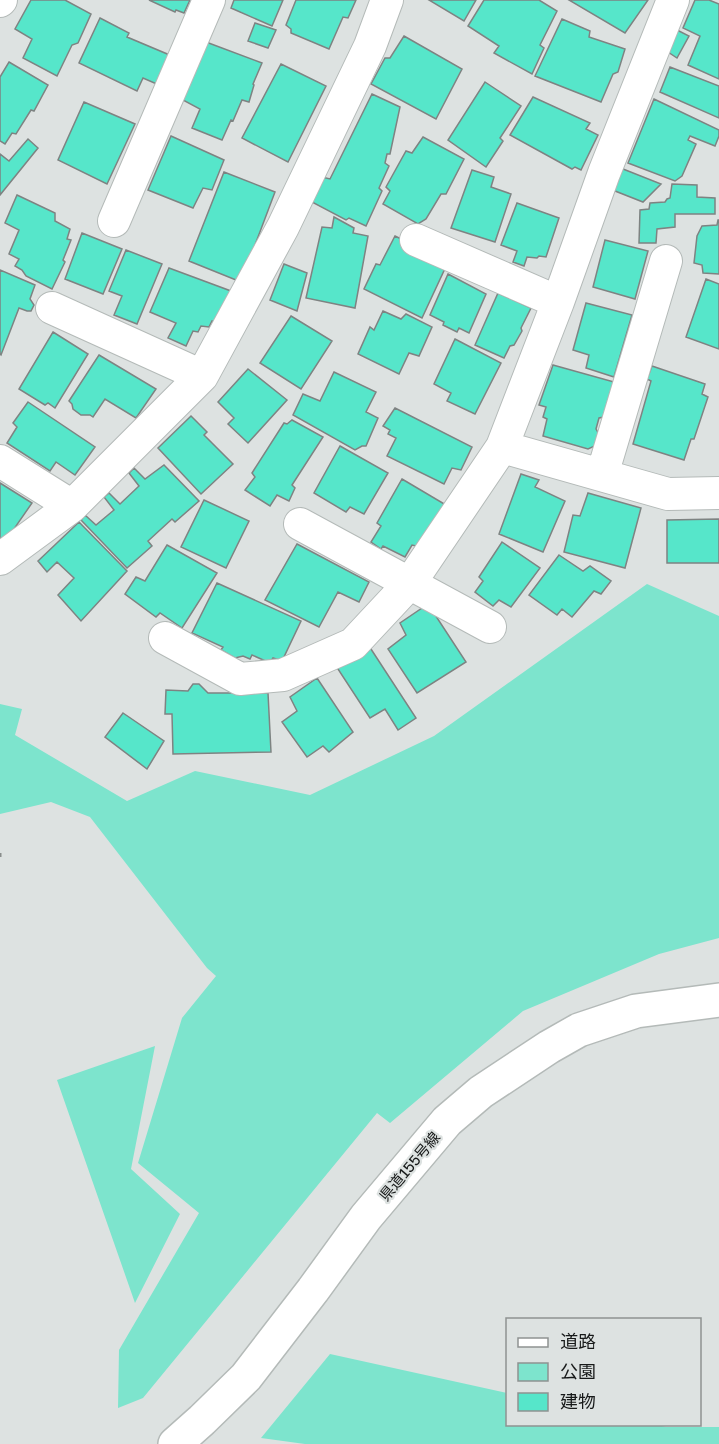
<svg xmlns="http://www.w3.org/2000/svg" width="719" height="1444" font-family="'Golos Text','Noto Sans JP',sans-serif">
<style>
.green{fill:#7de4cd}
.building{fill:#56e6ca;stroke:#7e8382;stroke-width:1.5}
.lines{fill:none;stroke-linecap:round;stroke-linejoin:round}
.minor-casing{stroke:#b4bab8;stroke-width:34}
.secondary-casing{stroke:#b4bab8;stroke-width:36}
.path{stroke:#898d8c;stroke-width:4;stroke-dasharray:1.5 4.5;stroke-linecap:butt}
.minor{stroke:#fff;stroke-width:32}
.secondary{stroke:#fff;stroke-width:33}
.labels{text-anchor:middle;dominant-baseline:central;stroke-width:4.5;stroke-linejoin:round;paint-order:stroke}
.street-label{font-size:15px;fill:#171919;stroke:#dde2e1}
</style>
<rect width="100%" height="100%" fill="#dde2e1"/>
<!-- green -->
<path class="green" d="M 647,584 L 719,616 L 719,938 L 659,954 L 523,1011 L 390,1123 L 377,1113 L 143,1398 L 118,1408 L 119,1350 L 199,1213 L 138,1163 L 182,1018 L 216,976 L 207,968 L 90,817 L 51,802 L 0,814 L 0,704 L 22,709 L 15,735 L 127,801 L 195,771 L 310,795 L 434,736 Z
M 155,1046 L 131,1169 L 180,1214 L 135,1303 L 57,1080 Z
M 330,1354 L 507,1393 L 508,1424 L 653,1424 L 666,1427 L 719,1427 L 719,1444 L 305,1444 L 261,1438 Z"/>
<!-- building -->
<path class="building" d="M 31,0 L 65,0 L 91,14 L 78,43 L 72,45 L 57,76 L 23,58 L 32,39 L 15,29 Z
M 149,0 L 190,0 L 184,13 L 176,10 L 175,12 Z
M 234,0 L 283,0 L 272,26 L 231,8 Z
M 296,0 L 356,0 L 348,18 L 343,17 L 329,49 L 291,33 L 291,29 L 286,25 Z
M 429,0 L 476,0 L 464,21 Z
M 484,0 L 539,0 L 557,11 L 540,45 L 544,48 L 532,74 L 494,53 L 499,46 L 468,26 Z
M 569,0 L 648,0 L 625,33 Z
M 695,0 L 709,0 L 719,4 L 719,79 L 688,65 L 700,36 L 683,28 Z
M 100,18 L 129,33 L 127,37 L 172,56 L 159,85 L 143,78 L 137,91 L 79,63 Z
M 562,19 L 590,31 L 589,37 L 625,49 L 618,72 L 613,74 L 601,102 L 535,76 Z
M 255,23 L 276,30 L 268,48 L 248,41 Z
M 677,30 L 689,36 L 677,58 L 668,52 Z
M 404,36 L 462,69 L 436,119 L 371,84 L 385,58 L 390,58 Z
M 206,42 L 262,63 L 253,84 L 254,85 L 249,102 L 242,100 L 233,121 L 231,120 L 222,140 L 192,128 L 200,109 L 181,99 Z
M 9,62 L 48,85 L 34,111 L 31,110 L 16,134 L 12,133 L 5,144 L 0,141 L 0,77 Z
M 281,64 L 326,86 L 288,162 L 242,138 Z
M 670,67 L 719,86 L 719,118 L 660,92 Z
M 485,82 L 521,106 L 500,138 L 503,141 L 486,167 L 448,140 Z
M 372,94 L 400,107 L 390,154 L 387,154 L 385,163 L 389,166 L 379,188 L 382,191 L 366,226 L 349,218 L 346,220 L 310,201 L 322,177 L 330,179 Z
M 533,97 L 590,123 L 586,129 L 598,135 L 581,170 L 575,167 L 572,169 L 510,135 Z
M 654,99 L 719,130 L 719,136 L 715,146 L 690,136 L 688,140 L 696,144 L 682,176 L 675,181 L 628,163 Z
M 84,102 L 135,124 L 107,184 L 58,160 Z
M 171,136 L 224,160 L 212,190 L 203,188 L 193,208 L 148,190 Z
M 423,137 L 464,159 L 446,194 L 441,194 L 426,219 L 418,224 L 383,204 L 390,191 L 386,187 L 406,151 L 412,153 Z
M 28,139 L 38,148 L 0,195 L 0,154 L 9,161 Z
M 618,167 L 661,184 L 643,202 L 610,189 Z
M 472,170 L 494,177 L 491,187 L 511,194 L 495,242 L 451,228 Z
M 224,172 L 275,192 L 241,282 L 189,261 Z
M 672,184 L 697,185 L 697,197 L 715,198 L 715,214 L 675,214 L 675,227 L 657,229 L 656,243 L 639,243 L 640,210 L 649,209 L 650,203 L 665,202 L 667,199 L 670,198 Z
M 17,195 L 55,213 L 55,221 L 70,229 L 67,239 L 71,240 L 63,260 L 65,262 L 52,289 L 26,276 L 22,270 L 15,266 L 19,259 L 9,254 L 19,230 L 5,223 Z
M 517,203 L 559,218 L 546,257 L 539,256 L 537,258 L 527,257 L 524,266 L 513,262 L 517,251 L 501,245 Z
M 334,217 L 354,228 L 353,233 L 368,236 L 355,308 L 306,298 L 322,227 L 332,228 Z
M 718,220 L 719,220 L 719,274 L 703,273 L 702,265 L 694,263 L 697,236 L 702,226 L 717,225 Z
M 82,233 L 122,249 L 103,294 L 65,279 Z
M 395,236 L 448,262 L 422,318 L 364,289 L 376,264 L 380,265 Z
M 605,240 L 648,251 L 635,299 L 593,287 Z
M 126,250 L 162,264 L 137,324 L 114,315 L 122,296 L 109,291 Z
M 284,264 L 307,273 L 297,311 L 270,300 Z
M 169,268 L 239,294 L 220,324 L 212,321 L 209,327 L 201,326 L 198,332 L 193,331 L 186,346 L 168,338 L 176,323 L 150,312 Z
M 0,270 L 35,285 L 30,299 L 34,305 L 31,311 L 27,311 L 19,308 L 1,355 L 0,354 Z
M 448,274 L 486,294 L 469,333 L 459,328 L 457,332 L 443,325 L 444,322 L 430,315 Z
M 706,279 L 719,284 L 719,349 L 686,337 Z
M 498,293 L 531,308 L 521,328 L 522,331 L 514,345 L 510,346 L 504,358 L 475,345 Z
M 586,303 L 632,315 L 614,377 L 586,368 L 589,355 L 573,350 Z
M 383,311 L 401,319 L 406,314 L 432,327 L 419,356 L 409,353 L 399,374 L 358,354 L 370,327 L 374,330 Z
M 291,316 L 332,341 L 301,389 L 260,363 Z
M 53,332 L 88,354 L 55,408 L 48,403 L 45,405 L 19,389 Z
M 455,339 L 501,363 L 475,414 L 447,401 L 451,393 L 434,384 Z
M 99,355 L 156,389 L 136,418 L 105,399 L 93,417 L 90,415 L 81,415 L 73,409 L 72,404 L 69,401 Z
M 553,365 L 614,382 L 604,417 L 599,418 L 596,429 L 600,436 L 597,445 L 588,449 L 543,436 L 547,419 L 543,417 L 546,407 L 539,405 Z
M 652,366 L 705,384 L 702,394 L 708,397 L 694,439 L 691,439 L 684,460 L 633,444 L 651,381 L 647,379 Z
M 248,369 L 287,400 L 248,443 L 228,424 L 234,418 L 218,402 Z
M 334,372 L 376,392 L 366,412 L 378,418 L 366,446 L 362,446 L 355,450 L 293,415 L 303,394 L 320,401 Z
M 28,402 L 95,447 L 75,475 L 56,462 L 50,471 L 7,443 L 17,427 L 13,423 Z
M 395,408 L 472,447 L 461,470 L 452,468 L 444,484 L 387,456 L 396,438 L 388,434 L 390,430 L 383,426 Z
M 191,416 L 207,432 L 204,435 L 233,464 L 201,494 L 158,448 Z
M 292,420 L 323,437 L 292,485 L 295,488 L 289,501 L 277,495 L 270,506 L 245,490 L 255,477 L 252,473 L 284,423 L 287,424 Z
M 340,446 L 388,473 L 364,514 L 350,507 L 346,512 L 314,493 Z
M 164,465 L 199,501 L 175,522 L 172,519 L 148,541 L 152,546 L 127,568 L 81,520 L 85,515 L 96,525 L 114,510 L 104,497 L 109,493 L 120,504 L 139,486 L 129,473 L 134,468 L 145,479 Z
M 521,474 L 539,480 L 535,487 L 565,501 L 543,552 L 499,534 Z
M 402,479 L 446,505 L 416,546 L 412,545 L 405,557 L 383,546 L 381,549 L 371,542 L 381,526 L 377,523 Z
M 0,483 L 32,503 L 0,549 Z
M 588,493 L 641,508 L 625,568 L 564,552 L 573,515 L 580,516 Z
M 204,500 L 249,521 L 226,568 L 181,547 Z
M 719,519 L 719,563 L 667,563 L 667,520 Z
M 79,522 L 127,571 L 81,621 L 58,595 L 74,578 L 57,562 L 47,572 L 38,561 Z
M 502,542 L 540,568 L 511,607 L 499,600 L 493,606 L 475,592 L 483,581 L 479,577 Z
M 297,544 L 369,582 L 359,602 L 338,592 L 319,627 L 265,600 Z
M 167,545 L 217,573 L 182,628 L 160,613 L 156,617 L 125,594 L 136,577 L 145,581 Z
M 559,555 L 583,571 L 590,566 L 611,581 L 601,594 L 594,591 L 572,617 L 562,609 L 557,615 L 529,595 Z
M 217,583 L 301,621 L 282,661 L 273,658 L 270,663 L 252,655 L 250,659 L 243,656 L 235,658 L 221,650 L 223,647 L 192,633 Z
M 428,604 L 466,662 L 417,693 L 388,649 L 406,635 L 400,623 Z
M 369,646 L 416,718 L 398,730 L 385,709 L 370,718 L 336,666 Z
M 317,678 L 353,732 L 329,752 L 323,746 L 307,757 L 282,722 L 297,711 L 290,697 Z
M 193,684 L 199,684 L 208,693 L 268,693 L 271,752 L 173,754 L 172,714 L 165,714 L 166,690 L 188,691 Z
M 123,713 L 164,741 L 147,769 L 105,737 Z"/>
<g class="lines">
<!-- minor casing -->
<g class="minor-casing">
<path id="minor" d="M 673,0 L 604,173 L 558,302 L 502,447 L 668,494 L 719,493
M 0,1 L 1,0
M 114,221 L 209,0
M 416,240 L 558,302
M 52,308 L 202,376
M 0,461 L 72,506
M 602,475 L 666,261
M 300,524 L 490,627
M 0,559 L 72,506 L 202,376 L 283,227 L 370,46 L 387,0
M 165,638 L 240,679 L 283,675 L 353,644 L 410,583 L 502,447"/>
</g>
<!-- secondary casing -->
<g class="secondary-casing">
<path id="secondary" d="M 175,1444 L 202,1420 L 246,1377 L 313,1290 L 366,1217 L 447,1121 L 481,1092 L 549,1047 L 579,1030 L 636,1011 L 719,1000"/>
</g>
<!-- path -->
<path class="path" d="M 0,855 L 2,855"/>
<!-- minor -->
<use href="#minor" class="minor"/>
<!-- secondary -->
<use href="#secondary" class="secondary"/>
</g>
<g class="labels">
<!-- street labels -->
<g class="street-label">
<text transform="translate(409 1166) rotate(-50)">県道155号線</text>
</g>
</g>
<!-- legend -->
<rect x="506" y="1318" width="195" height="108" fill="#dde2e1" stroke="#8e9291" stroke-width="1.5"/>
<rect x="518" y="1338" width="30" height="9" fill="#ffffff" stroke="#8e9291" stroke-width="1.5"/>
<text x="560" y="1348" font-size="18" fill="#171919">道路</text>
<rect x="518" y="1363" width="30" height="18" fill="#7de4cd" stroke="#8e9291" stroke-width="1.5"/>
<text x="560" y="1378" font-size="18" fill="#171919">公園</text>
<rect x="518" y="1393" width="30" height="18" fill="#56e6ca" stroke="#8e9291" stroke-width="1.5"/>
<text x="560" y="1408" font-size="18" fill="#171919">建物</text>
</svg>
